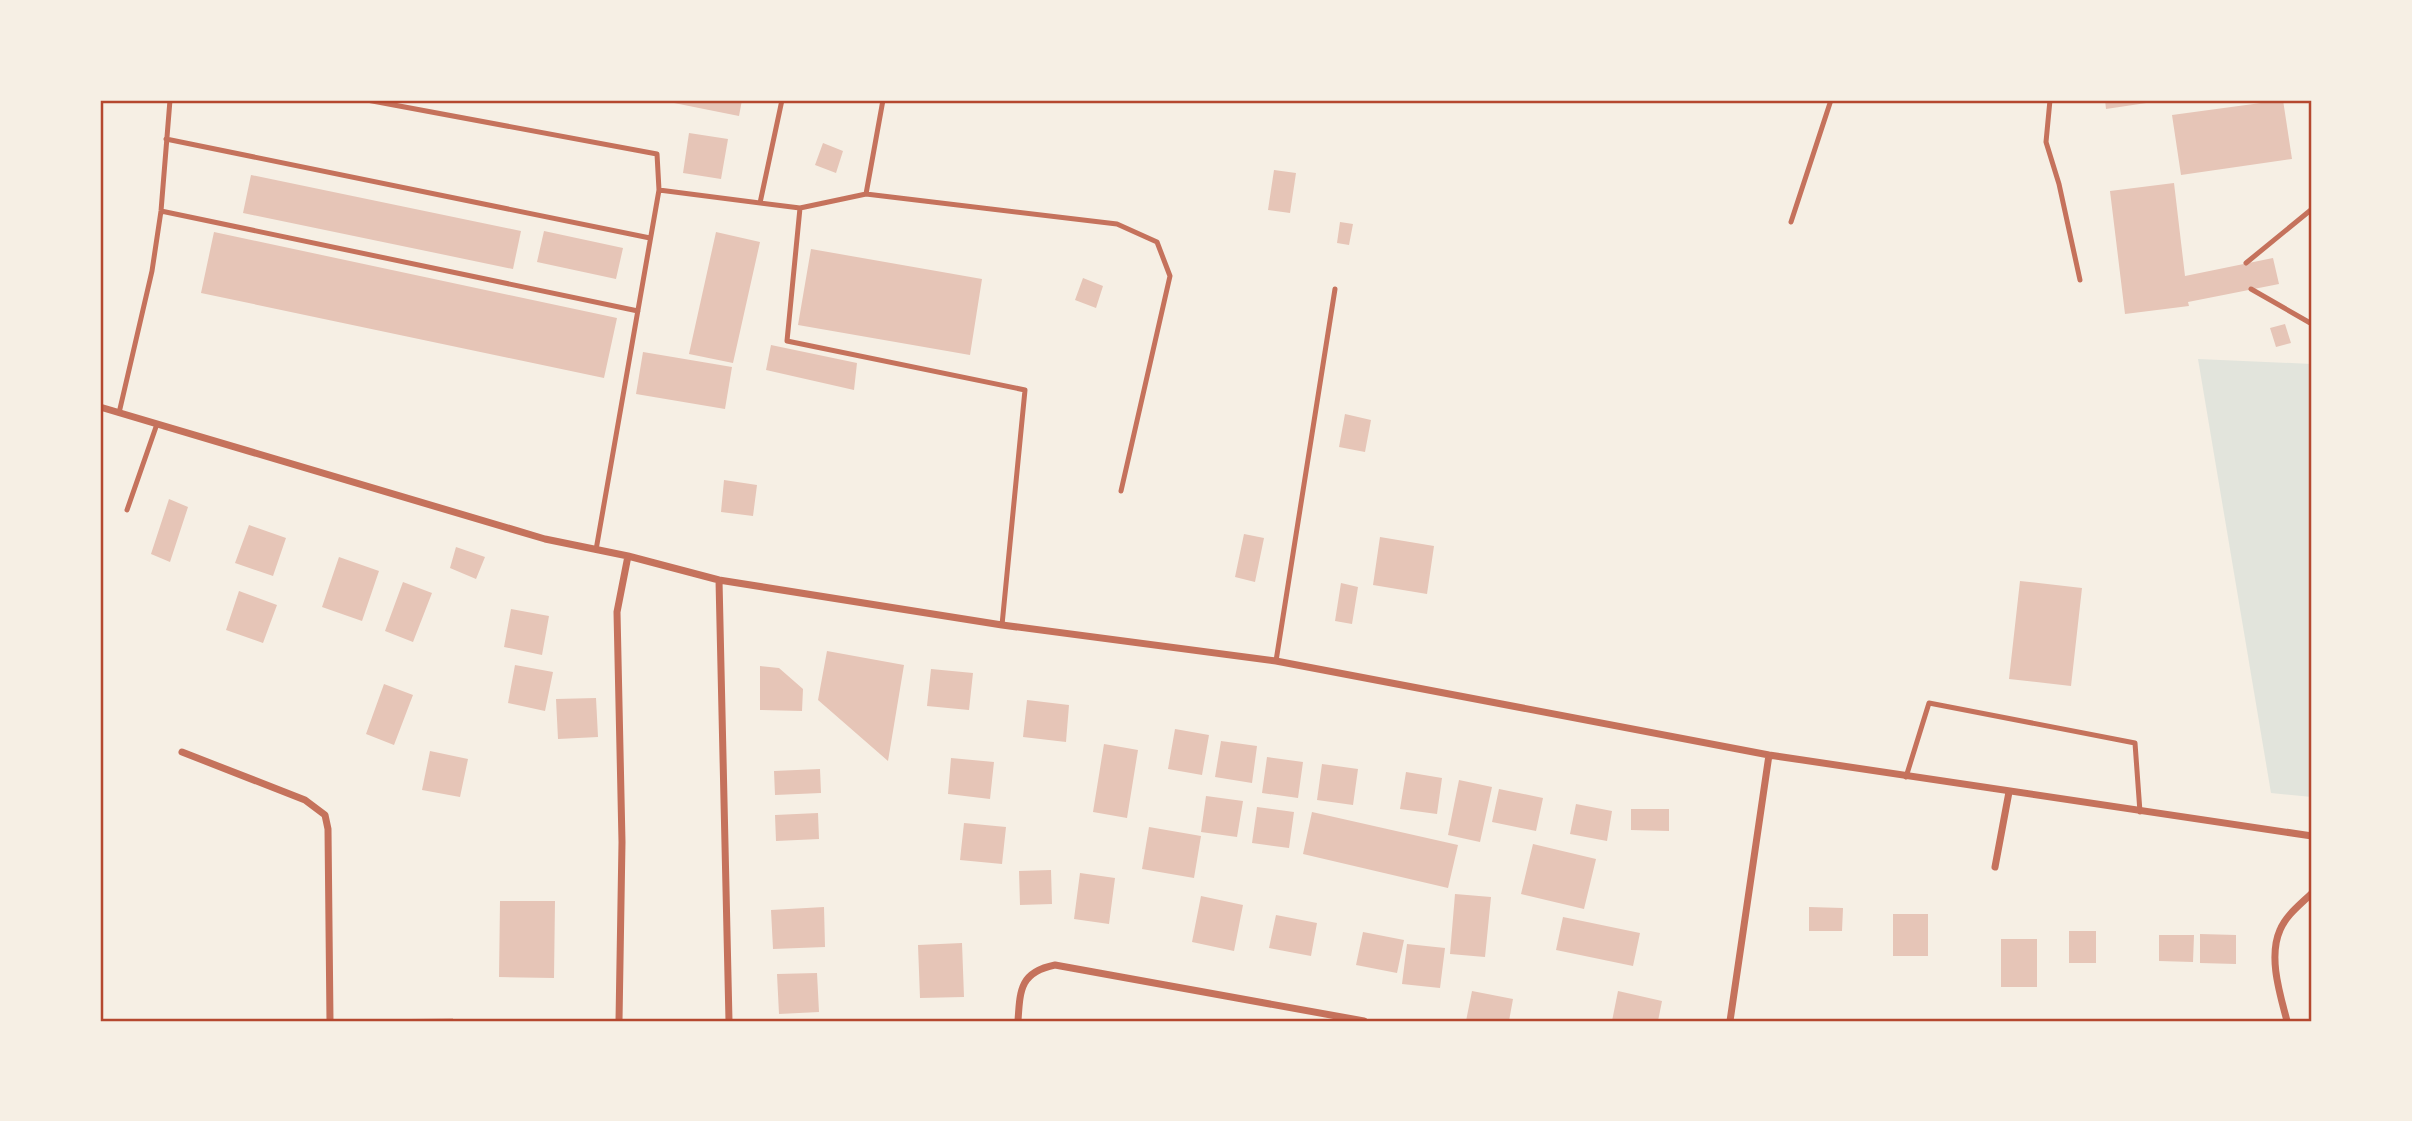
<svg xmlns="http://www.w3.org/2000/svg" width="2412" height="1121" font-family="Spectral,serif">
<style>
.green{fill:#e2e4dc}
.building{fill:#e6c5b7}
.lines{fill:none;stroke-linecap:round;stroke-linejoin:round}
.service{stroke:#c5725c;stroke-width:5}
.minor{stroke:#c5725c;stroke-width:7}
.neatline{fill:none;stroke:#b5482f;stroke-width:2.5}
</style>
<rect width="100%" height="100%" fill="#f6efe4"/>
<!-- green -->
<path class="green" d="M 2198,359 L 2312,364 L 2312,797 L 2271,793 Z"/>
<!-- building -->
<path class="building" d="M 659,100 L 742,100 L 739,116 Z
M 2105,100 L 2152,100 L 2153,102 L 2106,109 Z
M 2283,100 L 2292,159 L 2181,175 L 2172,115 Z
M 689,133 L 728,139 L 721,179 L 683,173 Z
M 823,143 L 843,151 L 836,173 L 815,165 Z
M 1274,170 L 1296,173 L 1290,213 L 1268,210 Z
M 251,175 L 521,231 L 513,269 L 243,213 Z
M 2174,183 L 2185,276 L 2273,258 L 2279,284 L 2188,302 L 2189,306 L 2125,314 L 2110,191 Z
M 1340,222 L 1353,224 L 1349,245 L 1337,243 Z
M 544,231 L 623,248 L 616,279 L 537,262 Z
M 214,232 L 617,318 L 604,378 L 201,293 Z
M 716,232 L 760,242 L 733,363 L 689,354 Z
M 811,249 L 982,279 L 970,355 L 798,325 Z
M 1083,278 L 1103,286 L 1096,308 L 1075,300 Z
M 2285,324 L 2291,343 L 2276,347 L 2270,328 Z
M 771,345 L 857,363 L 854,390 L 766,370 Z
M 643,352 L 732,367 L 725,409 L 636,394 Z
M 1345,414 L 1371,420 L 1365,452 L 1339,447 Z
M 724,480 L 757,485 L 753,516 L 721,512 Z
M 169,499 L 188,507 L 170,562 L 151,554 Z
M 249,525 L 286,538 L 273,576 L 235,563 Z
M 1244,534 L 1264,538 L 1255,582 L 1235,577 Z
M 1380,537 L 1434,546 L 1427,594 L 1373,585 Z
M 456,547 L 485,557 L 476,579 L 450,568 Z
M 339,557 L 379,571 L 362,621 L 322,607 Z
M 2020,581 L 2082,588 L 2071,686 L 2009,679 Z
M 403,582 L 432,593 L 413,642 L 385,631 Z
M 1341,583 L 1358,587 L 1352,624 L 1335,621 Z
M 239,591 L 277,605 L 263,643 L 226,630 Z
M 511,609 L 549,616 L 542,655 L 504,647 Z
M 827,651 L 904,665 L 888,761 L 818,700 Z
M 515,665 L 553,672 L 545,711 L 508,703 Z
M 760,666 L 779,668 L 803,689 L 802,711 L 760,710 Z
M 931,669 L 973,673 L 969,710 L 927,706 Z
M 384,684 L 413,695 L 394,745 L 366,734 Z
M 596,698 L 598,737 L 558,739 L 556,699 Z
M 1027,700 L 1069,705 L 1066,742 L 1023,737 Z
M 1175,729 L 1209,735 L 1202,775 L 1168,769 Z
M 1221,741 L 1257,746 L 1252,783 L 1215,777 Z
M 1104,744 L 1138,750 L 1127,818 L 1093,812 Z
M 430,751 L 468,759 L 460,797 L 422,790 Z
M 1267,757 L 1303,762 L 1298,798 L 1262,793 Z
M 951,758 L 994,762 L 990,799 L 948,794 Z
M 1322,764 L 1358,769 L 1353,805 L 1317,800 Z
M 820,769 L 821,793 L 775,795 L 774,771 Z
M 1406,772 L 1442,778 L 1437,814 L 1400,809 Z
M 1459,780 L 1492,787 L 1480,842 L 1448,835 Z
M 1499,789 L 1543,798 L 1536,831 L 1492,822 Z
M 1206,796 L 1243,801 L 1237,837 L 1201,832 Z
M 1576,804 L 1612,811 L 1607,841 L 1570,834 Z
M 1257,807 L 1294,812 L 1289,848 L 1252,843 Z
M 1631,809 L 1669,809 L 1669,831 L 1631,830 Z
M 1312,812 L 1458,845 L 1448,888 L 1303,854 Z
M 818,813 L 819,839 L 776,841 L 775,815 Z
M 964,823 L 1006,827 L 1002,864 L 960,860 Z
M 1149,827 L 1201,836 L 1194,878 L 1142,869 Z
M 1533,844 L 1596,859 L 1584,909 L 1521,894 Z
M 1051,870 L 1052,904 L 1020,905 L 1019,871 Z
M 1080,873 L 1115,878 L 1109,924 L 1074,919 Z
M 1455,894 L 1491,897 L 1485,957 L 1450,954 Z
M 1201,896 L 1243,905 L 1234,951 L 1192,942 Z
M 500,901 L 555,901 L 554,978 L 499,977 Z
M 824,907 L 825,947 L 773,949 L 771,910 Z
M 1809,907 L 1843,908 L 1842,931 L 1809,931 Z
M 1893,914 L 1928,914 L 1928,956 L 1893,956 Z
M 1276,915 L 1317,923 L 1311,956 L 1269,948 Z
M 1563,917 L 1640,933 L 1633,966 L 1556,950 Z
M 2069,931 L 2096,931 L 2096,963 L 2069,963 Z
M 1363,932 L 1404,940 L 1397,973 L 1356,965 Z
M 2200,934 L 2236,935 L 2236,964 L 2200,963 Z
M 2159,935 L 2194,935 L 2193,962 L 2159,961 Z
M 2001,939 L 2037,939 L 2037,987 L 2001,987 Z
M 962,943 L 964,997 L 920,998 L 918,945 Z
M 1407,944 L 1445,948 L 1440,988 L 1402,984 Z
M 817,973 L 819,1012 L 779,1014 L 777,974 Z
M 1472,991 L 1513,999 L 1509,1021 L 1466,1021 Z
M 1618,991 L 1662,1001 L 1658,1021 L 1612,1021 Z
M 453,1018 L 453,1021 L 411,1021 L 411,1019 Z"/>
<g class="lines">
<!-- service -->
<path class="service" d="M 367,100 L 657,154 L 659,190 L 800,208 L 787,341 L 1025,390 L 1002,625
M 2050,100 L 2046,142 L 2059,184 L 2080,280
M 166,139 L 650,238
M 866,194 L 1117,224 L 1157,242 L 1170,276 L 1121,491
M 760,203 L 782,100
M 800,208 L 866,194 L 883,100
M 161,211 L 638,311
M 1791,222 L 1831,100
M 2246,263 L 2312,209
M 2251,289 L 2312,324
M 119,413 L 152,271 L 161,211 L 170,100
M 127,510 L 157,424
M 596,550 L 659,190
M 1276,661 L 1335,289
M 1906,777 L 1929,703 L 2135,743 L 2140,812"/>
<!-- minor -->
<path class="minor" d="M 100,407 L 545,539 L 628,556 L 719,580 L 1002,625 L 1276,661 L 1769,755 L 2312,836
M 719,580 L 729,1021
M 182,752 L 305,800 L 325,815 L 328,829 L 330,1021
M 1995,867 L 2009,792
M 619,1021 L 622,842 L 617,612 L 628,556
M 1018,1021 C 1020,990 1020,972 1055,965 L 1364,1021
M 1730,1021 L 1769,755
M 2287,1021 C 2280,994 2268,957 2280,930 C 2286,915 2301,904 2312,893"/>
</g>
<!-- border -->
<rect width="2412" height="1121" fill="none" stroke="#f6efe4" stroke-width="203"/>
<rect x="102" y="102" width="2208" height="918" class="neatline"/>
</svg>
